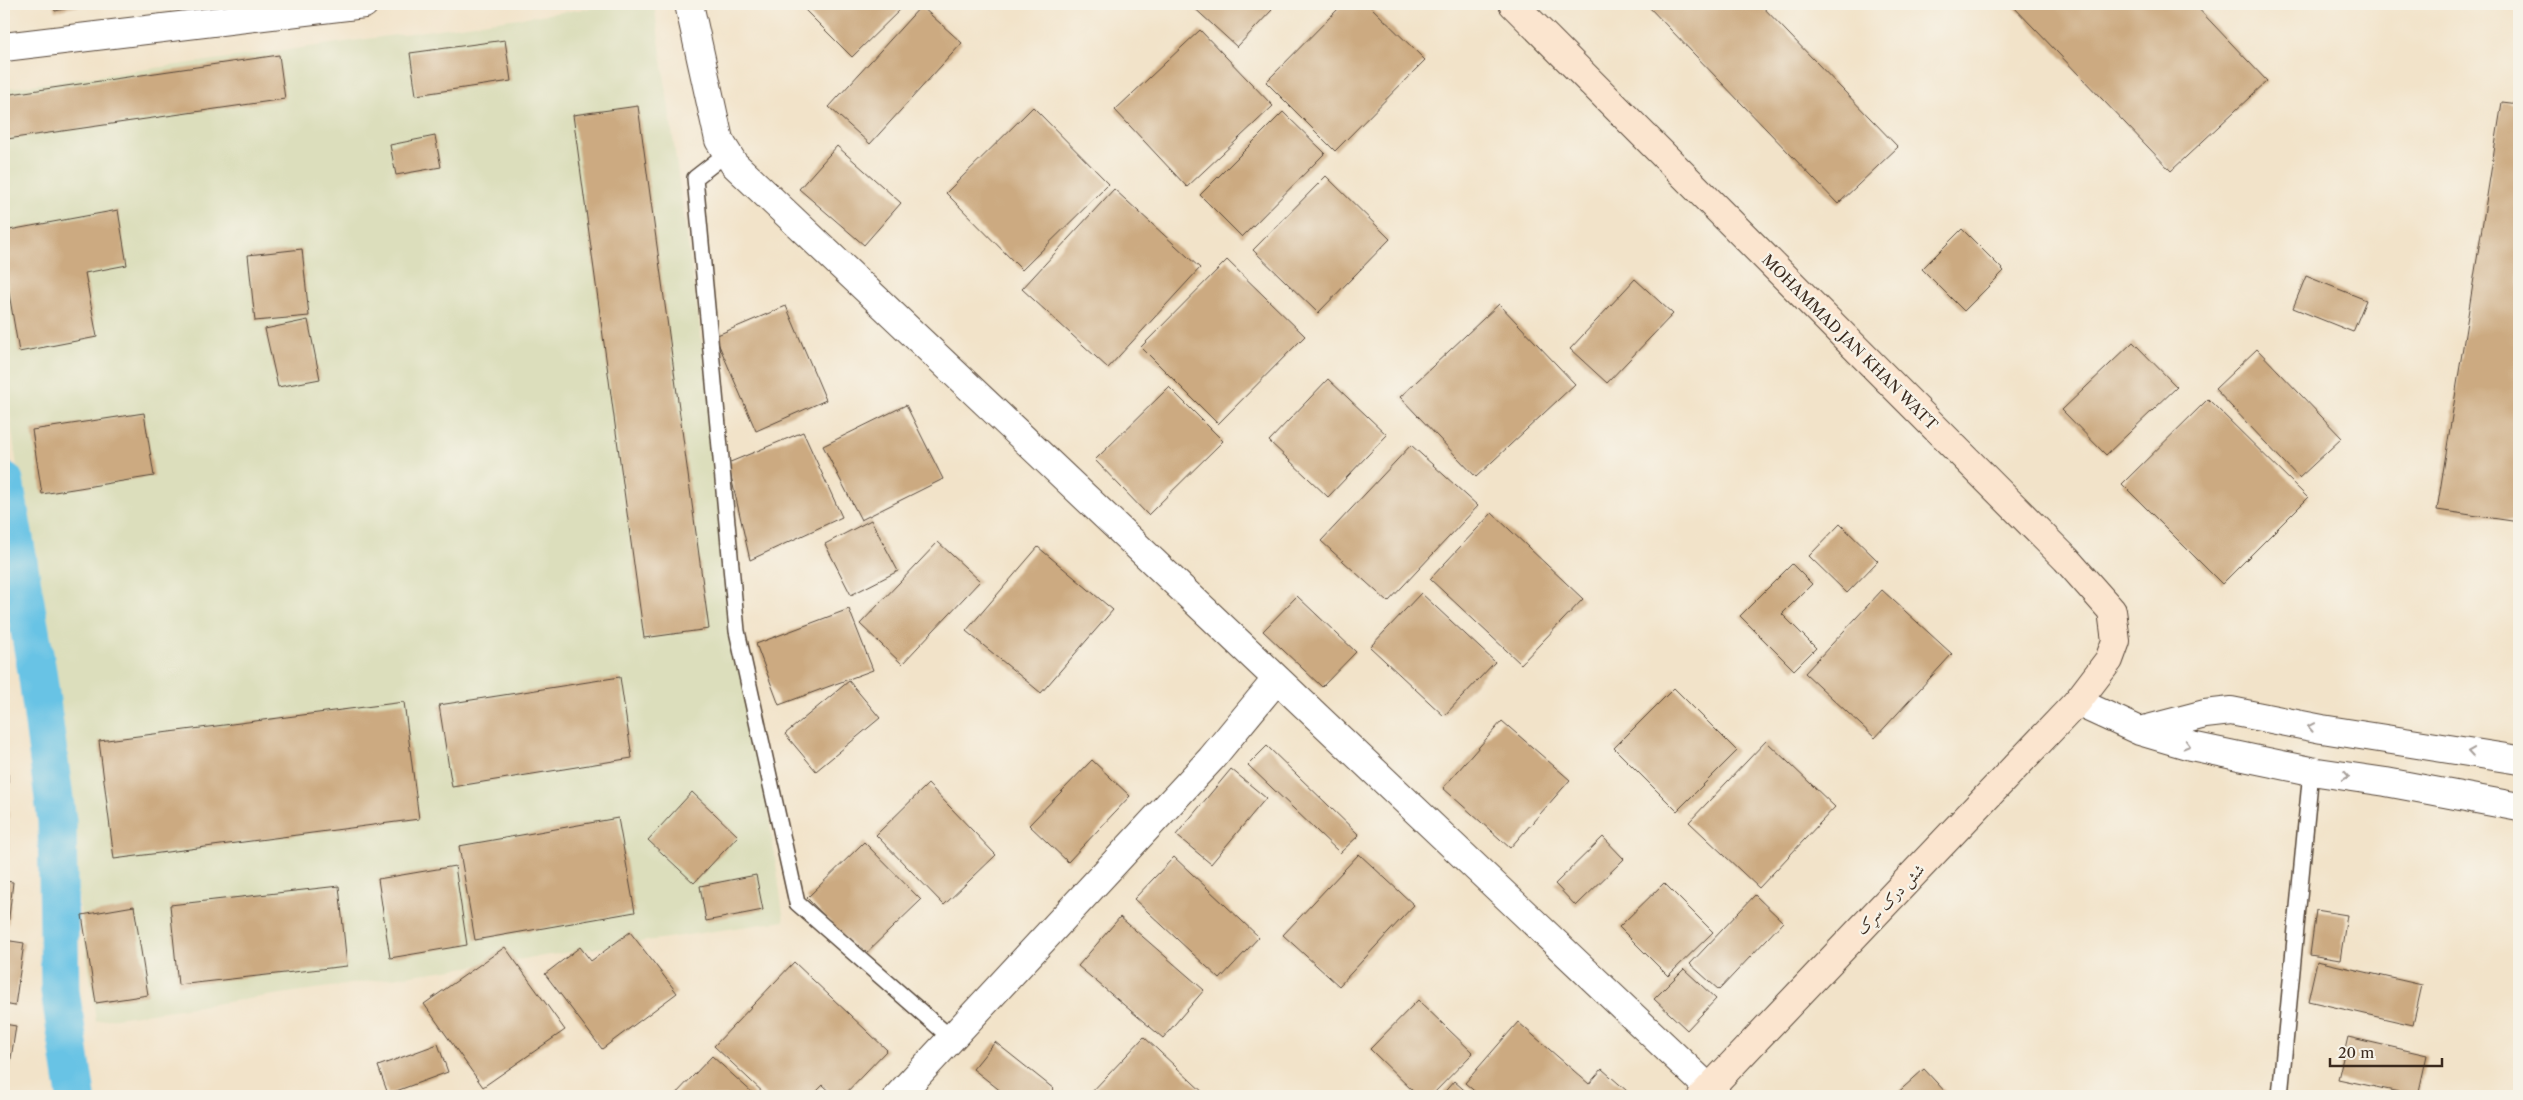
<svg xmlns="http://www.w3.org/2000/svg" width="2523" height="1100" font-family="'Libre Caslon Text',Amiri,serif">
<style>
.built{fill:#dcdebc}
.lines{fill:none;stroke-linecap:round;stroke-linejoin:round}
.canal{stroke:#67c3e5;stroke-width:39}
.building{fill:#ccaa81}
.service-casing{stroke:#564638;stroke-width:18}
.minor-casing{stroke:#564638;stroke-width:30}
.tertiary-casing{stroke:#564638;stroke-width:30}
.secondary-casing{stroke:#564638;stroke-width:30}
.service{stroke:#fff;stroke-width:15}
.minor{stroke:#fff;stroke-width:28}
.tertiary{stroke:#fff;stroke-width:28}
.secondary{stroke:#fbe5cf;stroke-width:28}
.oneway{stroke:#a79f9a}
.labels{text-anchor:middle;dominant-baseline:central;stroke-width:4.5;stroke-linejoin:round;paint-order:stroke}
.street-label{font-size:15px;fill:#3b2a1e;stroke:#f7f3e8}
</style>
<rect width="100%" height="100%" fill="#f7f3e8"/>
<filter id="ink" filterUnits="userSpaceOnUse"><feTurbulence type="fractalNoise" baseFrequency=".02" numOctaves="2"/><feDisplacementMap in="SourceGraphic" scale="10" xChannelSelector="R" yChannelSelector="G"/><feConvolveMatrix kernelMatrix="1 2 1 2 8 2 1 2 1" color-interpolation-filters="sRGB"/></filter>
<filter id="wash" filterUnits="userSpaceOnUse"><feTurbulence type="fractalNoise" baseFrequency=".0096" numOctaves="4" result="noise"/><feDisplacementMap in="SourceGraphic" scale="20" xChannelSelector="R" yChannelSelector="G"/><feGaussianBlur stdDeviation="1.12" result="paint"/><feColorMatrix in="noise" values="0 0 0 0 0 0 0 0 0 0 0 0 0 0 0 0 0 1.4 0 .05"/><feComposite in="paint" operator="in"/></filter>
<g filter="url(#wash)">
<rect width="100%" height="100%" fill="#f2e3c9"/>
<!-- built -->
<path class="built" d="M 620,4 L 654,4 L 784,921 L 96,1021 L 4,375 L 4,89 Z"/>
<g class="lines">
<!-- canal -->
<path class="canal" d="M 4,481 L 37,671 L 57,821 L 60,991 L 76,1096"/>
</g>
<g id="blocks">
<!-- building -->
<path class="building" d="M 53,4 L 84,4 L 84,5 L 55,11 Z
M 799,4 L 906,4 L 852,57 Z
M 1190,4 L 1264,4 L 1272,10 L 1237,47 Z
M 1343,4 L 1368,4 L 1425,60 L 1335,151 L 1266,82 Z
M 1646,4 L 1760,4 L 1898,147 L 1838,204 Z
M 2011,4 L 2194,4 L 2267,81 L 2171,171 Z
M 921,6 L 962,43 L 870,144 L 829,107 Z
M 1200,30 L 1273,106 L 1187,187 L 1115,110 Z
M 505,40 L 511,81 L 416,95 L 410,53 Z
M 279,55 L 285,99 L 7,139 L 4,95 Z
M 2502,102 L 2519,104 L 2519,522 L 2437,510 Z
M 638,106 L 709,629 L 644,638 L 573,115 Z
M 1033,107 L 1109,184 L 1022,270 L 946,193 Z
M 1283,112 L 1325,153 L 1242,237 L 1200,195 Z
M 435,136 L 441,167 L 396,175 L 390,145 Z
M 837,146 L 901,203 L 864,245 L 799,189 Z
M 1326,176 L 1390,239 L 1318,313 L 1253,250 Z
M 1114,189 L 1200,268 L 1108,368 L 1022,289 Z
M 118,210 L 127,265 L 85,273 L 97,337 L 19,352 L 4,264 L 4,231 Z
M 1962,229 L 2004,271 L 1964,311 L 1922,269 Z
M 302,249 L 309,316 L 255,321 L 248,255 Z
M 1227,260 L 1305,336 L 1218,424 L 1141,347 Z
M 2306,276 L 2366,300 L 2353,332 L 2293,308 Z
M 1635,279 L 1673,314 L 1607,383 L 1570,349 Z
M 1499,304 L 1575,384 L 1476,477 L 1400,397 Z
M 786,306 L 826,400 L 756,431 L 715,336 Z
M 308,320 L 320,379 L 278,387 L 265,329 Z
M 2133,342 L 2177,387 L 2106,455 L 2062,410 Z
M 2257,349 L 2342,438 L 2299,478 L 2215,389 Z
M 1328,379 L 1387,435 L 1328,497 L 1269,441 Z
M 1169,387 L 1223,441 L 1148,515 L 1095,460 Z
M 2208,399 L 2308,498 L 2222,584 L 2122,484 Z
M 906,405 L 943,479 L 861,520 L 823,446 Z
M 144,413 L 154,476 L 42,494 L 32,430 Z
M 803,432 L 842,517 L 750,560 L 728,463 Z
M 1411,445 L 1478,506 L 1388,602 L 1321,541 Z
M 1492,513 L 1583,599 L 1521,664 L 1430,579 Z
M 871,520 L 898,571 L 851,595 L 825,544 Z
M 1840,524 L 1878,561 L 1847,593 L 1809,556 Z
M 938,542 L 980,581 L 902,664 L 860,624 Z
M 1038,547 L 1113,610 L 1041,693 L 966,631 Z
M 1792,564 L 1812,584 L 1782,614 L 1816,648 L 1794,670 L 1740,616 Z
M 1882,590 L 1952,654 L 1875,738 L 1805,673 Z
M 1421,593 L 1495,662 L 1444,716 L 1370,647 Z
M 1297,596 L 1356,652 L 1322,687 L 1263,631 Z
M 849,609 L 873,670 L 779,705 L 756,644 Z
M 620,677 L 632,758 L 452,787 L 439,705 Z
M 849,681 L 880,718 L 816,771 L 785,734 Z
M 1674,688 L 1737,751 L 1677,811 L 1614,748 Z
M 404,702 L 419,819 L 114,859 L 99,741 Z
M 1502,721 L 1570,780 L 1510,848 L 1443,788 Z
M 1766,741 L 1835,807 L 1759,888 L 1689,822 Z
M 1267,746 L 1359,835 L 1340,853 L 1248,765 Z
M 1092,760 L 1130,796 L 1068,862 L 1029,825 Z
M 1231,769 L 1266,798 L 1211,864 L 1176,835 Z
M 4,774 L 8,774 L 9,850 L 4,850 Z
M 928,784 L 996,855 L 944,905 L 876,835 Z
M 692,792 L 738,836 L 694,883 L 648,840 Z
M 618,818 L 635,912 L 475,940 L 459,846 Z
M 1603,837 L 1624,859 L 1576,906 L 1555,884 Z
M 864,842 L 921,900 L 863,956 L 807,898 Z
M 1359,854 L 1414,905 L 1339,986 L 1283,935 Z
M 1174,857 L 1259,937 L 1220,979 L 1134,899 Z
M 455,866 L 467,945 L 390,958 L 378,879 Z
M 756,875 L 763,910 L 706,921 L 700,886 Z
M 4,881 L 13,882 L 8,926 L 4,925 Z
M 1664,883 L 1713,932 L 1668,976 L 1619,927 Z
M 339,886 L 347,966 L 178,985 L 170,905 Z
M 1755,895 L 1783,922 L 1719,990 L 1690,964 Z
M 134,906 L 148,995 L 96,1003 L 82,915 Z
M 2316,910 L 2347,915 L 2340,960 L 2310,955 Z
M 1120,917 L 1204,990 L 1163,1038 L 1078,966 Z
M 630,932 L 677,993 L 602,1049 L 545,974 L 580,947 L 591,961 Z
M 4,940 L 24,943 L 15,1006 L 4,1004 Z
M 505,947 L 565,1030 L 483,1087 L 424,1004 Z
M 2317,961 L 2422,985 L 2413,1025 L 2308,1001 Z
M 794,962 L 887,1050 L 843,1096 L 835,1096 L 823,1085 L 812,1096 L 767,1096 L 714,1046 Z
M 1684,969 L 1716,999 L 1687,1030 L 1654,999 Z
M 1418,1000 L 1473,1053 L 1431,1096 L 1418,1096 L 1370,1049 Z
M 1518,1022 L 1589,1084 L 1602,1069 L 1627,1091 L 1622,1096 L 1480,1096 L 1465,1083 Z
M 4,1024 L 16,1026 L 6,1091 L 4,1090 Z
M 1144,1037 L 1207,1096 L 1088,1096 Z
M 2348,1037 L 2427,1055 L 2418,1096 L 2338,1079 Z
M 995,1042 L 1054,1089 L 1048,1096 L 1007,1096 L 973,1069 Z
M 438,1044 L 448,1072 L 388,1094 L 378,1066 Z
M 712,1056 L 756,1096 L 674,1096 Z
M 1924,1069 L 1949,1096 L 1894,1096 Z
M 1454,1081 L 1471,1096 L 1441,1096 Z"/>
</g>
</g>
<g filter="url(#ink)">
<use href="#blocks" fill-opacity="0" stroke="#564638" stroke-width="1"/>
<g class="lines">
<!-- service casing -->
<g class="service-casing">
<path id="service" d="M 727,153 L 695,178 L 737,631 L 797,903 L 952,1039
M 2280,1096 L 2311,771"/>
</g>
<!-- minor casing -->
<g class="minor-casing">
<path id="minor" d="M 689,4 L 719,140 L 734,164 L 1717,1096
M 4,47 L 364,4
M 898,1096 L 1211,759 L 1276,680"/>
</g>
<!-- tertiary casing -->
<g class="tertiary-casing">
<path id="tertiary" d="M 2077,702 L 2140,731 L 2191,746 L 2311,771 L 2386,782 L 2519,807
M 2140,731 L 2205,714 L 2231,711 L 2322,729 L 2519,760"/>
</g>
<!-- secondary casing -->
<g class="secondary-casing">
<path id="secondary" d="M 1513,4 L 2066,559 L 2112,611 L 2116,641 L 2109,660 L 2077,702 L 1702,1096"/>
</g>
<!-- service -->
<use href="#service" class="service"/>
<!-- minor -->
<use href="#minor" class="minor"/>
<!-- tertiary -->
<use href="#tertiary" class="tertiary"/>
<!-- secondary -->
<use href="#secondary" class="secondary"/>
</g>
<!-- one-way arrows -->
<defs><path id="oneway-chevron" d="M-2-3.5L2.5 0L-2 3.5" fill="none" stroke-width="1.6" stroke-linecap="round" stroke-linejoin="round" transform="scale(1.25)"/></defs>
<g class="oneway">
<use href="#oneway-chevron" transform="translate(2311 727) rotate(-169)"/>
<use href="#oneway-chevron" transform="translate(2187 745) rotate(16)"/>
<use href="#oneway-chevron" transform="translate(2471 752) rotate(-171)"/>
<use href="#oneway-chevron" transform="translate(2346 776) rotate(9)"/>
</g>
</g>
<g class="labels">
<!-- street labels -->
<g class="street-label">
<text transform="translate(1850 342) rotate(45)">MOHAMMAD JAN KHAN WATT</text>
<text transform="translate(1890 899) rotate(-46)">شش درک سړک</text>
</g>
</g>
<!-- margin -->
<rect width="2523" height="1100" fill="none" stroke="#f7f3e8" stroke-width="20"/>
<!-- scale -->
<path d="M2330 1058v8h112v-8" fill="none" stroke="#3b2a1e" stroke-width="2.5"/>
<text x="2338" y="1058" font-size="15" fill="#3b2a1e" stroke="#f7f3e8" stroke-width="4" paint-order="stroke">20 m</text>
</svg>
